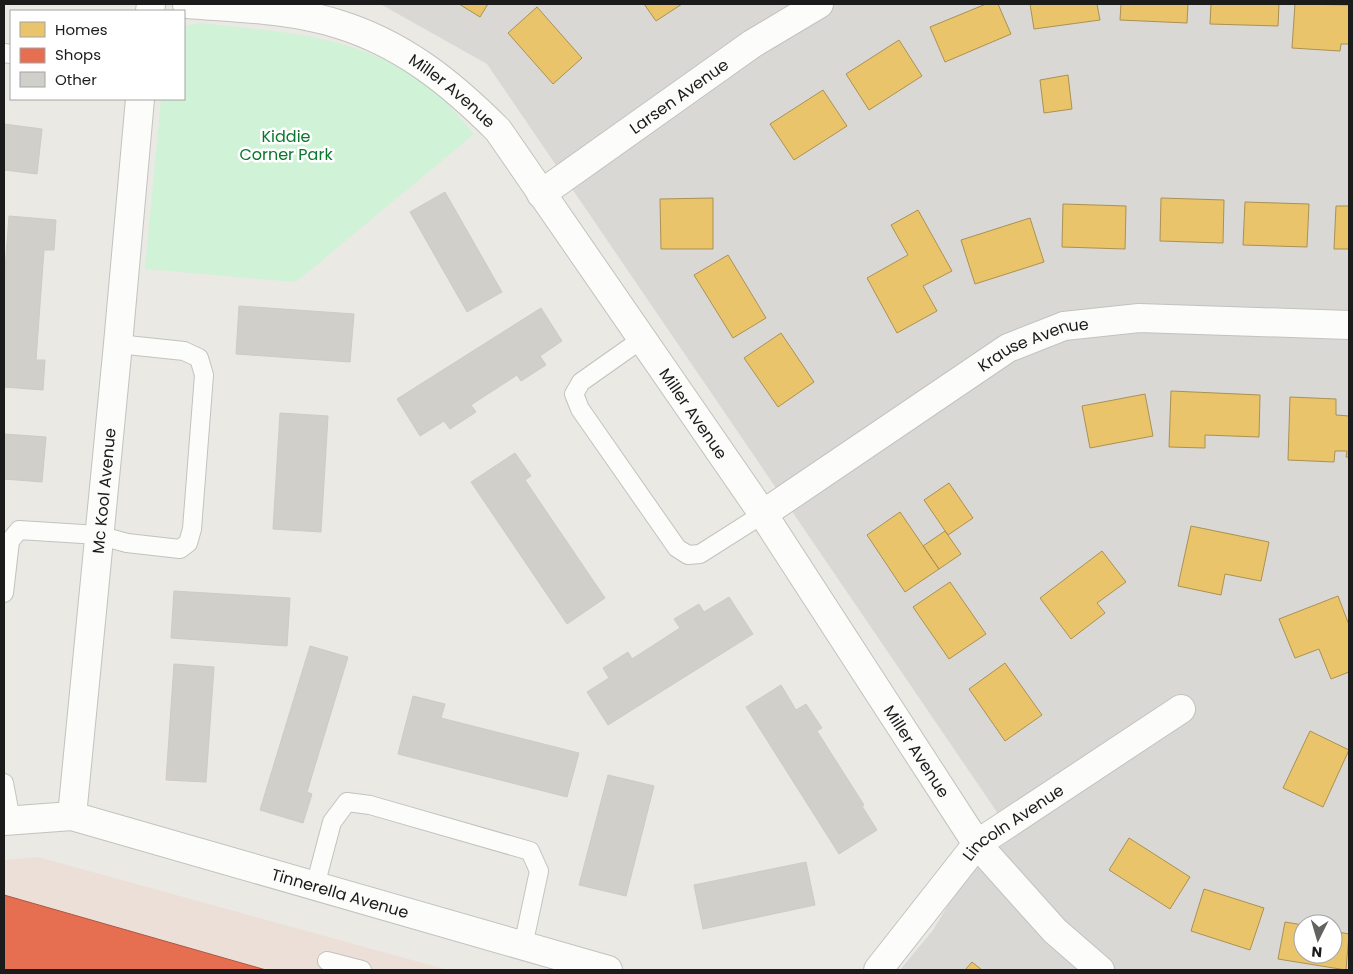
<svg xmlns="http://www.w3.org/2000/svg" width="1353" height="974" font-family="Poppins,sans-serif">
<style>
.residential{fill:#d9d8d5;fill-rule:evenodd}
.commercial{fill:#ecdfd7}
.park{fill:#d0f2d7}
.homes{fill:#e9c46a;stroke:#ab9152}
.shops{fill:#e76f51;stroke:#aa5641}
.building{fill:#d0cfca;stroke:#cdcbc4}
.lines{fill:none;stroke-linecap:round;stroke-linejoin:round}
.service-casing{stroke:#c2c2bf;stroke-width:20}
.minor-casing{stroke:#c2c2bf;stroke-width:30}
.service{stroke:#fcfcfb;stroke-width:18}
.minor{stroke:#fcfcfb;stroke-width:28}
.labels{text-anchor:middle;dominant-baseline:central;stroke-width:5;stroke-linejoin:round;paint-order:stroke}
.street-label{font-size:16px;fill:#1b1b1b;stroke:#fff}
.park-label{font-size:16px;fill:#0a772c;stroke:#fff}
</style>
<rect width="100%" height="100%" fill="#eae9e3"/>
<!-- residential -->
<path class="residential" d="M 374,4 L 1349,4 L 1349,970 L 900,970 L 933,930 L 1001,818 L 487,64 L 382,5 ZM 1303,924 L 1333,924 L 1333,954 L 1303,954 Z"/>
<!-- commercial -->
<path class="commercial" d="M 38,857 L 448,970 L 4,970 L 4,860 Z"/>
<!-- park -->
<path class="park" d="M 201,23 C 293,34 366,34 441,97 C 453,108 463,122 474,134 L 296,282 L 145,269 L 161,99 L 184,99 L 184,26 Z"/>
<!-- homes -->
<path class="homes" d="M 459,4 L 488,4 L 480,17 Z
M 644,4 L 682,4 L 656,21 Z
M 986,4 L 998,4 L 1011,34 L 945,62 L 930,27 Z
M 1030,4 L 1097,4 L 1100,20 L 1034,29 Z
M 1121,4 L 1188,4 L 1187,23 L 1120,20 Z
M 1211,4 L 1279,4 L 1278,26 L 1210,24 Z
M 1295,4 L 1349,5 L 1349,44 L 1341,44 L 1340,51 L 1292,48 Z
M 537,7 L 582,58 L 553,84 L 508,33 Z
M 899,40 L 922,76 L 869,110 L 846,74 Z
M 1068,75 L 1072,109 L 1044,113 L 1040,80 Z
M 823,90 L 847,126 L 794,160 L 770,124 Z
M 713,198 L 713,249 L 661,249 L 660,199 Z
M 1161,198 L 1224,200 L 1223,243 L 1160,241 Z
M 1245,202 L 1309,204 L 1307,247 L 1243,245 Z
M 1063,204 L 1126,206 L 1125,249 L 1062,247 Z
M 1336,206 L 1349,206 L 1349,249 L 1334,249 Z
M 918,210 L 952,271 L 923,286 L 937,311 L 897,333 L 867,278 L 908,255 L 891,225 Z
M 1030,218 L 1044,262 L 975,284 L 961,240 Z
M 728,255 L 766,318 L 733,338 L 694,275 Z
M 781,333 L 814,382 L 778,407 L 744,358 Z
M 1171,391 L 1260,395 L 1259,437 L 1205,435 L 1205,448 L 1169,447 Z
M 1145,394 L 1153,436 L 1090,448 L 1082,406 Z
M 1290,397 L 1336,399 L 1336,415 L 1349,416 L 1349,457 L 1346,457 L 1347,451 L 1335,451 L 1334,462 L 1288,460 Z
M 949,483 L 973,518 L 948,535 L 924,500 Z
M 900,512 L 939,569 L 905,592 L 867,535 Z
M 1191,526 L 1269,542 L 1261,581 L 1225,574 L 1221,595 L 1178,586 Z
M 945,531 L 961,554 L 939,569 L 923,546 Z
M 1102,551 L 1126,582 L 1097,603 L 1105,613 L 1071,639 L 1040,598 Z
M 950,582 L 986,634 L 949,659 L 913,607 Z
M 1338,596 L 1349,625 L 1349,672 L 1331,679 L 1319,649 L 1295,658 L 1279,619 Z
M 1005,663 L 1042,715 L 1005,741 L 969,689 Z
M 1310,731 L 1349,750 L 1323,807 L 1283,788 Z
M 1129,838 L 1190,877 L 1170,909 L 1109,870 Z
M 1204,889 L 1264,908 L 1250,950 L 1191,931 Z
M 1285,922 L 1303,925 L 1303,954 L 1333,954 L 1333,931 L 1349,934 L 1346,970 L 1278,959 Z
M 972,962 L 982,970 L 965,970 Z"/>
<!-- shops -->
<path class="shops" d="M 4,895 L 266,970 L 4,970 Z"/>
<!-- building -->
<path class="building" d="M 4,124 L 42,129 L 37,174 L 4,170 Z
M 445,192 L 502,292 L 467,312 L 410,212 Z
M 9,216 L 56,220 L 54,250 L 44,250 L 36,360 L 45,360 L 43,390 L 4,387 L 4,282 Z
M 239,306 L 354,314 L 350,362 L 236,354 Z
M 541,308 L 562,341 L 540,356 L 546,365 L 521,381 L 517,375 L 471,405 L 476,412 L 450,429 L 444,421 L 420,436 L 397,399 Z
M 280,413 L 328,416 L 321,532 L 273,529 Z
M 4,434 L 46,437 L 42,482 L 4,479 Z
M 515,453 L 531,476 L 525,480 L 605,598 L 567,624 L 471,482 Z
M 174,591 L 290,598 L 287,646 L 171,638 Z
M 729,597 L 753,634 L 608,725 L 587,692 L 609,678 L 603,668 L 628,652 L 632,659 L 680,628 L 674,619 L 699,604 L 704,612 Z
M 310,646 L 348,657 L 307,792 L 312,794 L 303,823 L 260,810 Z
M 174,664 L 214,667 L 206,782 L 166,780 Z
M 781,685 L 796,710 L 806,704 L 822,728 L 817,731 L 864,805 L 862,806 L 877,830 L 839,854 L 746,707 Z
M 413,696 L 445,704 L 441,718 L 579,753 L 567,797 L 398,754 Z
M 608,775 L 654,786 L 626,896 L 579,885 Z
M 806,862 L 815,905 L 703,929 L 694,885 Z"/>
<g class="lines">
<!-- service casing -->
<g class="service-casing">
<path id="service" d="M 4,53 L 11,54
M 642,339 L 581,382 L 574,394 L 580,409 L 677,548 L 688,555 L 700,554 L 763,514
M 4,593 L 10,541 L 19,530 L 98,535 L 127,543 L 180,549 L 188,543 L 192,529 L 204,375 L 199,358 L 184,351 L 118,344
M 4,783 L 11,820
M 315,886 L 332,822 L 347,802 L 370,805 L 530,851 L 539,871 L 523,946
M 327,961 L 362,970"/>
</g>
<!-- minor casing -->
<g class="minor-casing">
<g id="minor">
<path id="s1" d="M 187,4 C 237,8 290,9 338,24 C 403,44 451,83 498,130 L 763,514 L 977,844 L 1055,931 L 1100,970"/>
<path d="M 150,11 L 151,4"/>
<path id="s2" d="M 541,194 L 752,44 L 819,4"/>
<path id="s3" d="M 763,514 L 1008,348 L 1064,326 L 1139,318 L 1349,325"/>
<path id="s4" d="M 72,816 L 608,970"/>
<path id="s5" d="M 4,821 L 72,816 L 118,344 L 140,99"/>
<path id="s6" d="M 878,970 L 977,844 L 1181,709"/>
</g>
</g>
<!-- service -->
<use href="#service" class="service"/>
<!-- minor -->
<use href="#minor" class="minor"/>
</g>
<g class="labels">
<!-- street labels -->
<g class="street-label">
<text stroke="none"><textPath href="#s1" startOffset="286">Miller Avenue</textPath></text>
<text stroke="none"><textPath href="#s2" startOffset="169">Larsen Avenue</textPath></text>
<text stroke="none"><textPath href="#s3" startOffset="321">Krause Avenue</textPath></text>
<text stroke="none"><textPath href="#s1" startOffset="691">Miller Avenue</textPath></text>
<text stroke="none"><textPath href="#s5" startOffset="395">Mc Kool Avenue</textPath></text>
<text stroke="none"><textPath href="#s1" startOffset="1096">Miller Avenue</textPath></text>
<text stroke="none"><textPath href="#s6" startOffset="202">Lincoln Avenue</textPath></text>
<text stroke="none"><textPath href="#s4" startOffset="279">Tinnerella Avenue</textPath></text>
</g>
<!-- park labels -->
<g class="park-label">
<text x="286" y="136">Kiddie<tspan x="286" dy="18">Corner Park</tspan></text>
</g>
</g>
<!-- border -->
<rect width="1353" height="974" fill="none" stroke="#1b1b1b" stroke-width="10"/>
<!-- legend -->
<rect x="10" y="10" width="175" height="90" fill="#ffffff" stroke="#a4a4a4"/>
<rect x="20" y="22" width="25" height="15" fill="#e9c46a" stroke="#a4a4a4"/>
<text x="55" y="35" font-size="15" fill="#1b1b1b">Homes</text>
<rect x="20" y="48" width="25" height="15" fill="#e76f51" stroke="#a4a4a4"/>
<text x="55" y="60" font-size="15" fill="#1b1b1b">Shops</text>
<rect x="20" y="72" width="25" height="15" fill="#d0cfca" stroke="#a4a4a4"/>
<text x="55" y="85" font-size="15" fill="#1b1b1b">Other</text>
<!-- north arrow -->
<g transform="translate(1318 939) rotate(185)"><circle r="24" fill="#ffffff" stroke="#a4a4a4"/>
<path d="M0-4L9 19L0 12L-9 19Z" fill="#636361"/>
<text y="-8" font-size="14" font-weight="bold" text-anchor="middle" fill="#1b1b1b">N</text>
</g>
</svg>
